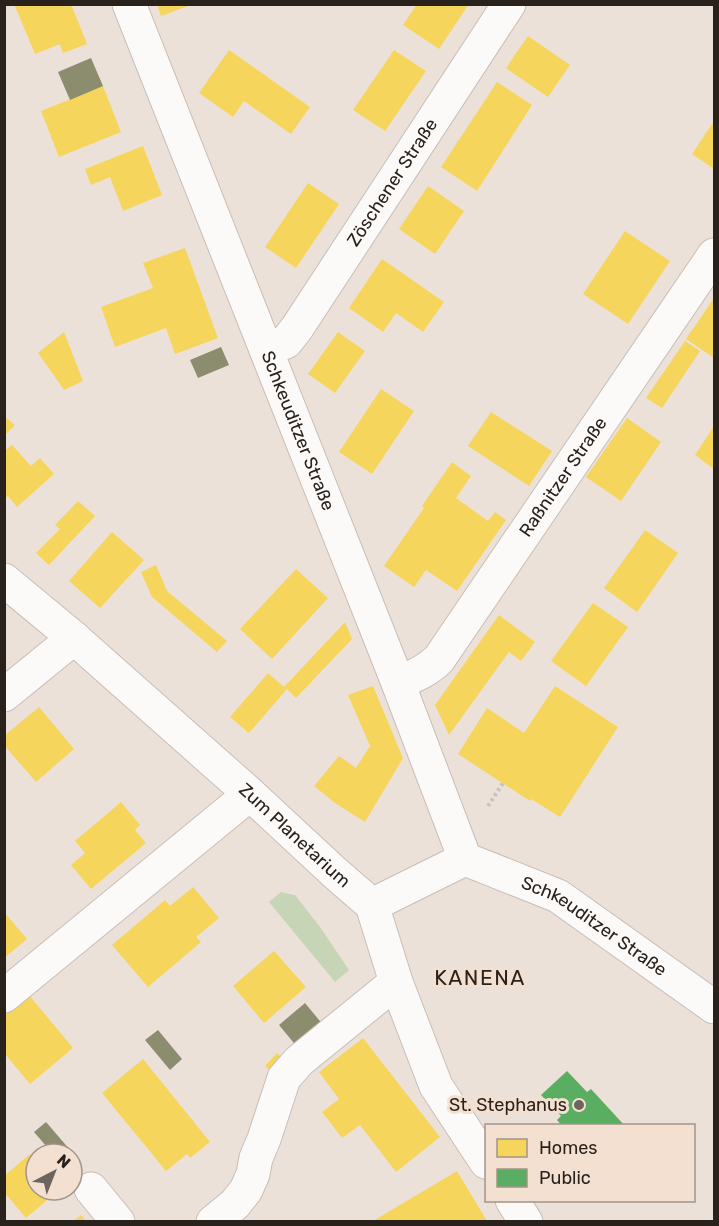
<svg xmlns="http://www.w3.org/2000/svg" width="719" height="1226" font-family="Rubik,sans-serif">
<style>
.grass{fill:#c6d5b6}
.homes{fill:#f6d55c}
.public{fill:#5aae61}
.industry{fill:#8c8c6e}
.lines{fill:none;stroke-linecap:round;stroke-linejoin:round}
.minor-casing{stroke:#c7beb7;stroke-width:35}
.path{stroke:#c6c3c0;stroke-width:4;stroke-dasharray:3 3;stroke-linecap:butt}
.minor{stroke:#fcfaf9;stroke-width:33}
.poi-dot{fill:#6d655e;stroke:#f4e0d0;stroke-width:2}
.labels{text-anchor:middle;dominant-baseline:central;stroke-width:6;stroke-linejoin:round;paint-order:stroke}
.street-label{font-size:18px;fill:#29221c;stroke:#f4e0d0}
.poi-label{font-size:18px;fill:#29221c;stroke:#f4e0d0;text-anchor:end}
.quarter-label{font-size:21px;letter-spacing:1.5px;fill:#29221c;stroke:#f4e0d0}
</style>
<rect width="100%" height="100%" fill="#ece1d8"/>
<!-- grass -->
<path class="grass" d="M 281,892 L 295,895 L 320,927 L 349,970 L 335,982 L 269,902 Z"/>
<!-- homes -->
<path class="homes" d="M 14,4 L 71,4 L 87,44 L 63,53 L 60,44 L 35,54 Z
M 157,4 L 191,4 L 191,5 L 161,16 Z
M 417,4 L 469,4 L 439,49 L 403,25 Z
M 528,36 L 570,65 L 548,97 L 506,68 Z
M 229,50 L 310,107 L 291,134 L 244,101 L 233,117 L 199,93 Z
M 394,50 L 426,71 L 385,131 L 353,110 Z
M 497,82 L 532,105 L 477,191 L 441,167 Z
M 103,86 L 121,132 L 59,157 L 41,111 Z
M 714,121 L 714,169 L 692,154 Z
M 143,146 L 162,195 L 123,211 L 110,177 L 91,185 L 85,169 Z
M 308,183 L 339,204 L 296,268 L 265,247 Z
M 428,186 L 464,211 L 435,254 L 399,229 Z
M 625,231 L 670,261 L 628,324 L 583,294 Z
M 185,248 L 218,338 L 175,354 L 166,328 L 115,347 L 101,307 L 153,288 L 143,263 Z
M 382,259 L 444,302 L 423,332 L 396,313 L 383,332 L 349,308 Z
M 714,298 L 714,358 L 686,339 Z
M 64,332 L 83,381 L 64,390 L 38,353 Z
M 338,332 L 365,351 L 335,393 L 308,374 Z
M 685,341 L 700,351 L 662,408 L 646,398 Z
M 381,389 L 414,411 L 372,474 L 339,452 Z
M 491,412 L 552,451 L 529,486 L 468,446 Z
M 4,416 L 15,425 L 4,436 Z
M 627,418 L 661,442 L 621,501 L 586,477 Z
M 714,426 L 714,469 L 695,455 Z
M 12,445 L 31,466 L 40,458 L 54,474 L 17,507 L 8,496 L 4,499 L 4,451 Z
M 452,462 L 471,476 L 456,498 L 488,521 L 495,512 L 506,520 L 457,591 L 426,570 L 414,587 L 384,566 L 424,508 L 422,506 Z
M 78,501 L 95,516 L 49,565 L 36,553 L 60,529 L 55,525 Z
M 645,530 L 678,553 L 637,612 L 604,588 Z
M 112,532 L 144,560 L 100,608 L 69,581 Z
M 156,565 L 167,591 L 227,641 L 217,652 L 152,597 L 141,572 Z
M 296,569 L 328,598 L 272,659 L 240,629 Z
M 593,603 L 628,627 L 586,686 L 551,661 Z
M 499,615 L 535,642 L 521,661 L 509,652 L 449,735 L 435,705 Z
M 345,622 L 352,639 L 296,698 L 287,689 L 249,733 L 230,717 L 268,673 L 284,687 Z
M 373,686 L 403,758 L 365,822 L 335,803 L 314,786 L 339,756 L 356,768 L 370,746 L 348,695 Z
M 555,686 L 618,727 L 560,817 L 531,799 L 530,801 L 458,754 L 487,708 L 524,733 Z
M 39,707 L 74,749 L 36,782 L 4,745 L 4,736 Z
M 121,802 L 140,825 L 135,830 L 146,843 L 91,889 L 71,865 L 85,853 L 75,841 Z
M 193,887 L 219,918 L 196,937 L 201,942 L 148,987 L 112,945 L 165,900 L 170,906 Z
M 4,912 L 27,939 L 4,958 Z
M 274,951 L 306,987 L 264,1023 L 233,986 Z
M 29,995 L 73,1048 L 30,1084 L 5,1054 L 5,1015 Z
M 363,1038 L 440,1137 L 396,1172 L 360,1125 L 342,1138 L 322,1112 L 339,1099 L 319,1072 Z
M 277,1053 L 286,1061 L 274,1074 L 265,1066 Z
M 143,1059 L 210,1142 L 190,1158 L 187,1154 L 166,1171 L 102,1093 Z
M 30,1154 L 36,1161 L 36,1190 L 59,1190 L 26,1218 L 4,1192 L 4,1176 Z
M 457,1171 L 487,1221 L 373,1221 Z
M 81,1215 L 86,1221 L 73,1221 Z"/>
<!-- public -->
<path class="public" d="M 567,1071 L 587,1092 L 591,1089 L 625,1126 L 562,1126 L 557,1120 L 561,1116 L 541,1095 Z"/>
<!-- industry -->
<path class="industry" d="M 91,58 L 103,86 L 70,100 L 58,72 Z
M 221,347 L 229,365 L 198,378 L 190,360 Z
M 305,1003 L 324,1026 L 298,1048 L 279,1025 Z
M 158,1030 L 182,1059 L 170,1070 L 145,1040 Z
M 46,1122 L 77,1158 L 72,1162 L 72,1154 L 53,1154 L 34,1132 Z"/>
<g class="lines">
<!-- minor casing -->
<g class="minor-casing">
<g id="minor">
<path id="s1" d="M 129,4 L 398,683 L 465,859 L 558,896 L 714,1007"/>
<path id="s2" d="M 266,349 L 286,342 L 297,328 L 509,4"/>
<path id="s3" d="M 4,580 L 74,638 L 250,794 L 334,872 L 372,905 L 396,982 L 436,1086 L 486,1162"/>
<path id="s4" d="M 398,683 C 414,676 427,671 439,659 L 714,255"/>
<path d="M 4,695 L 74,638"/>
<path d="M 372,905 L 465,859"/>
<path d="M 4,996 L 250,794"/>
<path d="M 91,1189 L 118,1222"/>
<path d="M 512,1200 L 526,1222"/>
<path d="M 213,1222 L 235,1204 L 246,1190 L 253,1174 L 256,1158 L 264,1139 L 284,1078 L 299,1061 L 396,982"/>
</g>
</g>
<!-- path -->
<path class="path" d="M 488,806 L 503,783"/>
<!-- minor -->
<use href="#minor" class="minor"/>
</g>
<!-- markers -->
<circle class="poi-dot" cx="579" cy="1105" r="6"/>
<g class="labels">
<!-- street labels -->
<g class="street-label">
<text stroke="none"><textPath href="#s2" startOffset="213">Zöschener Straße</textPath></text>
<text stroke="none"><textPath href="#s1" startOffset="459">Schkeuditzer Straße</textPath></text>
<text stroke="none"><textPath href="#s4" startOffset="268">Raßnitzer Straße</textPath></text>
<text stroke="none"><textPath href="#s3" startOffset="387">Zum Planetarium</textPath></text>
<text stroke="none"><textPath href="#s1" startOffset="1065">Schkeuditzer Straße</textPath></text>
</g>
<!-- poi labels -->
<g class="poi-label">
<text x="567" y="1105">St. Stephanus</text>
</g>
<!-- quarter labels -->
<g class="quarter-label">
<text x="480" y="977">KANENA</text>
</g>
</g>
<!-- border -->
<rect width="719" height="1226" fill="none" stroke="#29221c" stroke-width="12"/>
<!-- legend -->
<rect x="485" y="1124" width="210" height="78" fill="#f4e0d0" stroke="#a39488" stroke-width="1.5"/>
<rect x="497" y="1139" width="30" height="18" fill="#f6d55c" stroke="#a39488" stroke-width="1.5"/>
<text x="539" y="1154" font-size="18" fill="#29221c">Homes</text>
<rect x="497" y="1169" width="30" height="18" fill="#5aae61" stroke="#a39488" stroke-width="1.5"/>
<text x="539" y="1184" font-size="18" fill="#29221c">Public</text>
<!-- north arrow -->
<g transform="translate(54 1172) rotate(42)"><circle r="28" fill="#f4e0d0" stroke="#a39488" stroke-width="1.5"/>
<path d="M0-4.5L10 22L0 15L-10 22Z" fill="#6d655e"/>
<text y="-9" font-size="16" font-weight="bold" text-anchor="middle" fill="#29221c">N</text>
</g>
</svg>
